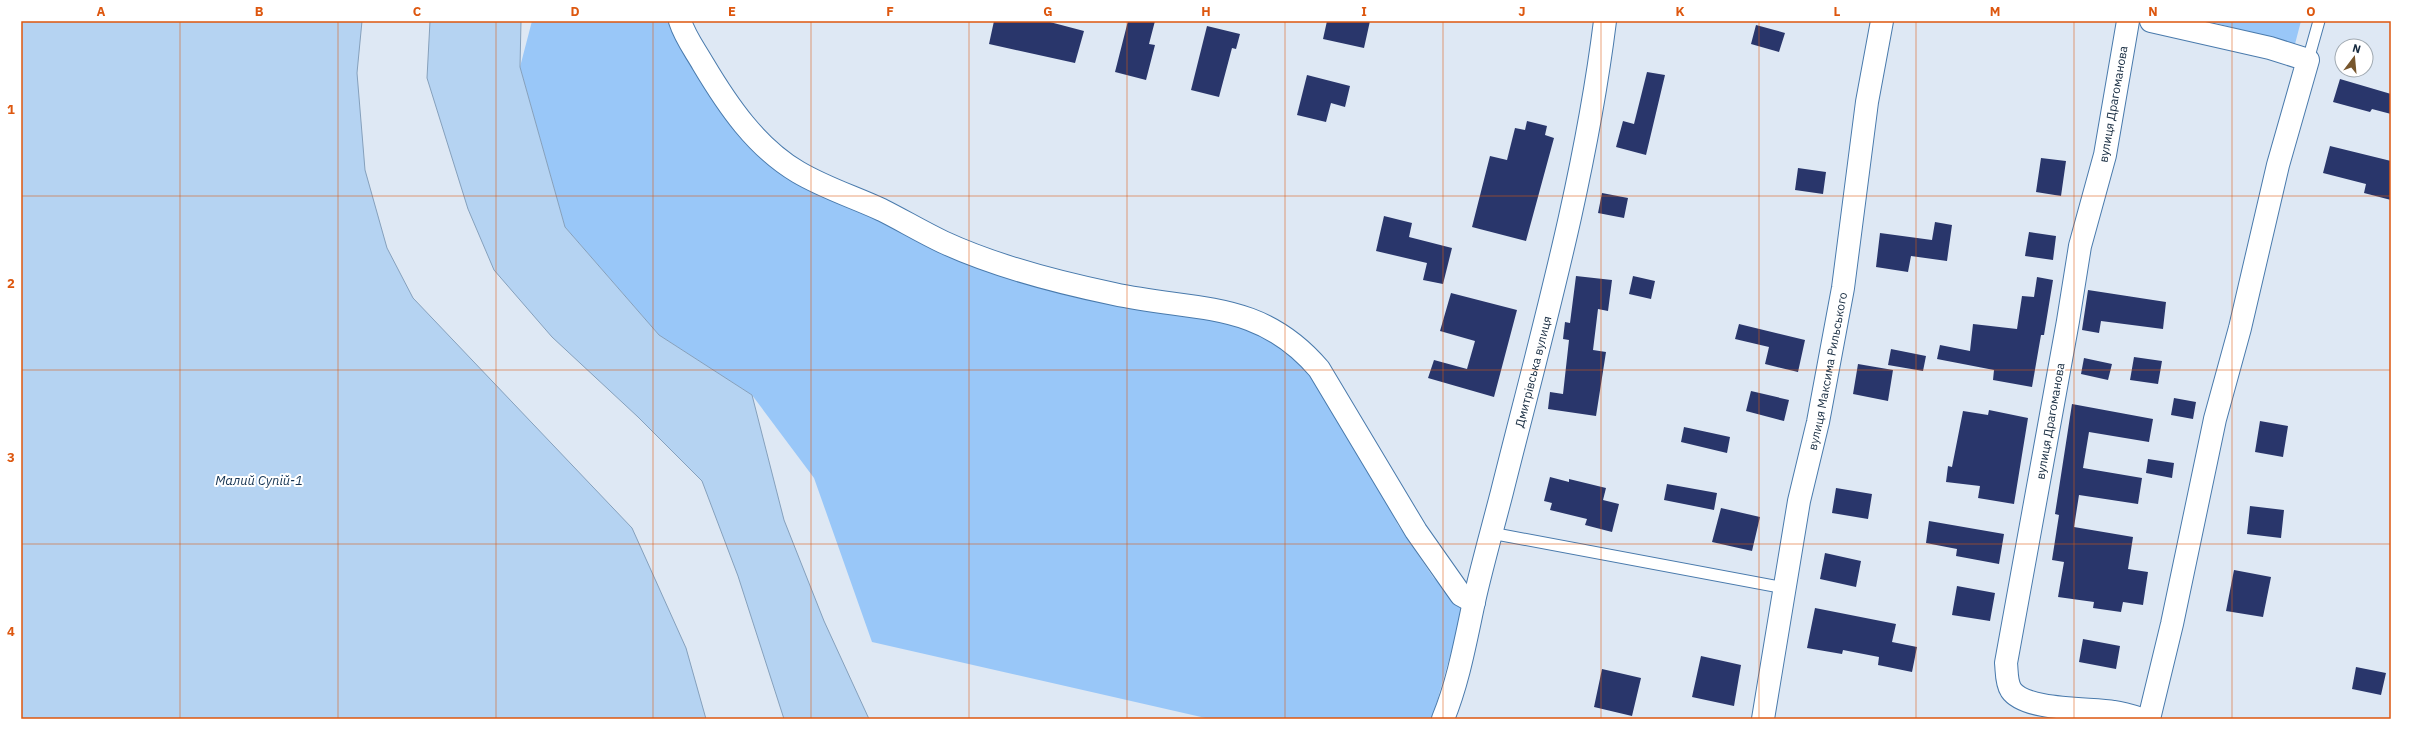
<svg xmlns="http://www.w3.org/2000/svg" width="2412" height="740" font-family="'IBM Plex Sans',sans-serif">
<style>
.green{fill:#99c7f8}
.water{fill:#b5d3f2;stroke:#85a0bc}
.building{fill:#29366b}
.lines{fill:none;stroke-linecap:round;stroke-linejoin:round}
.lane-casing{stroke:#497aac;stroke-width:13}
.street-casing{stroke:#497aac;stroke-width:24}
.lane{stroke:#fff;stroke-width:11}
.street{stroke:#fff;stroke-width:22}
.grid{fill:none;stroke:#dd570f;stroke-width:1;stroke-opacity:0.55}
.labels{text-anchor:middle;dominant-baseline:central;stroke-width:4;stroke-linejoin:round;paint-order:stroke}
.street-label{font-size:12px;fill:#152a3f;stroke:#fff}
.water-label{font-size:13px;font-style:italic;fill:#143352;stroke:#fff}
.neatline{fill:none;stroke:#dd570f;stroke-width:1.5}
.grid-label{font-size:13px;text-anchor:middle;font-weight:bold;fill:#dd570f}
</style>
<rect width="100%" height="100%" fill="#dee8f4"/>
<!-- green -->
<path class="green" d="M 532,21 L 675,21 L 713,96 L 824,196 L 927,243 L 1254,326 L 1307,365 L 1370,470 L 1398,525 L 1433,577 L 1464,607 L 1432,719 L 1210,719 L 872,642 L 814,478 L 752,395 L 659,335 L 565,227 L 520,67 Z
M 2208,21 L 2301,21 L 2295,44 Z"/>
<!-- water -->
<path class="water" d="M 21,21 L 362,21 L 357,73 L 365,170 L 387,248 L 413,298 L 632,528 L 686,648 L 706,719 L 21,719 Z
M 430,21 L 521,21 L 520,67 L 565,227 L 659,335 L 752,395 L 784,520 L 824,621 L 869,719 L 784,719 L 738,576 L 702,481 L 638,417 L 552,337 L 494,270 L 468,209 L 427,78 Z"/>
<!-- building -->
<path class="building" d="M 994,21 L 1046,21 L 1084,31 L 1075,63 L 989,44 Z
M 1128,21 L 1155,21 L 1149,44 L 1155,45 L 1146,80 L 1115,72 Z
M 1327,21 L 1370,21 L 1364,48 L 1323,39 Z
M 1756,25 L 1785,33 L 1779,52 L 1751,44 Z
M 1207,26 L 1240,34 L 1236,49 L 1232,48 L 1219,97 L 1191,90 Z
M 1647,72 L 1665,75 L 1646,155 L 1616,147 L 1623,121 L 1634,124 Z
M 1307,75 L 1350,86 L 1345,107 L 1331,103 L 1326,122 L 1297,115 Z
M 2340,79 L 2391,94 L 2391,114 L 2372,109 L 2370,112 L 2333,102 Z
M 1527,121 L 1547,126 L 1545,135 L 1554,138 L 1526,241 L 1472,227 L 1490,156 L 1507,160 L 1515,128 L 1525,130 Z
M 2330,146 L 2391,161 L 2391,200 L 2364,193 L 2366,184 L 2323,173 Z
M 2041,158 L 2066,161 L 2061,196 L 2036,192 Z
M 1798,168 L 1826,172 L 1823,194 L 1795,190 Z
M 1602,193 L 1628,198 L 1624,218 L 1598,213 Z
M 1384,216 L 1412,223 L 1409,237 L 1452,248 L 1443,284 L 1423,280 L 1427,263 L 1376,251 Z
M 1935,222 L 1952,225 L 1947,261 L 1911,256 L 1908,272 L 1876,267 L 1880,233 L 1932,240 Z
M 2029,232 L 2056,236 L 2053,260 L 2025,256 Z
M 1576,276 L 1612,280 L 1608,311 L 1598,309 L 1593,350 L 1606,352 L 1596,416 L 1548,409 L 1550,392 L 1563,394 L 1569,340 L 1563,339 L 1565,322 L 1570,323 Z
M 1633,276 L 1655,281 L 1651,299 L 1629,294 Z
M 2037,277 L 2053,280 L 2044,335 L 2041,335 L 2032,387 L 1993,380 L 1994,370 L 1937,359 L 1940,345 L 1970,351 L 1973,324 L 2017,329 L 2022,296 L 2034,297 Z
M 2088,290 L 2166,302 L 2163,329 L 2101,321 L 2099,333 L 2082,330 Z
M 1451,293 L 1517,310 L 1494,397 L 1428,378 L 1434,360 L 1467,369 L 1475,341 L 1440,331 Z
M 1739,324 L 1805,340 L 1798,372 L 1765,364 L 1769,347 L 1735,339 Z
M 1891,349 L 1926,356 L 1923,371 L 1888,365 Z
M 2134,357 L 2162,361 L 2158,384 L 2130,380 Z
M 2084,358 L 2112,364 L 2108,380 L 2081,374 Z
M 1858,364 L 1893,370 L 1888,401 L 1853,394 Z
M 1751,391 L 1789,400 L 1784,421 L 1746,411 Z
M 2174,398 L 2196,402 L 2193,419 L 2171,415 Z
M 2072,404 L 2153,419 L 2149,442 L 2089,432 L 2083,468 L 2142,478 L 2138,504 L 2079,495 L 2074,527 L 2133,537 L 2128,569 L 2148,572 L 2143,605 L 2123,602 L 2121,612 L 2093,608 L 2094,602 L 2058,597 L 2064,562 L 2052,560 L 2059,515 L 2055,514 Z
M 1989,410 L 2028,418 L 2014,504 L 1978,498 L 1980,486 L 1946,482 L 1948,466 L 1952,467 L 1963,411 L 1988,415 Z
M 2260,421 L 2288,426 L 2283,457 L 2255,452 Z
M 1684,427 L 1730,437 L 1727,453 L 1681,442 Z
M 2148,459 L 2174,463 L 2172,478 L 2146,473 Z
M 1550,477 L 1569,482 L 1569,479 L 1606,488 L 1603,500 L 1619,504 L 1612,532 L 1585,525 L 1587,519 L 1550,510 L 1552,503 L 1544,501 Z
M 1667,484 L 1717,493 L 1714,510 L 1664,500 Z
M 1836,488 L 1872,494 L 1868,519 L 1832,513 Z
M 2250,506 L 2284,510 L 2281,538 L 2247,534 Z
M 1721,508 L 1760,517 L 1752,551 L 1712,542 Z
M 1929,521 L 2004,534 L 1999,564 L 1956,556 L 1957,549 L 1926,543 Z
M 1825,553 L 1861,561 L 1856,587 L 1820,579 Z
M 2234,570 L 2271,577 L 2263,617 L 2226,611 Z
M 1957,586 L 1995,593 L 1990,621 L 1952,615 Z
M 1815,608 L 1896,624 L 1892,642 L 1917,647 L 1912,672 L 1878,665 L 1879,657 L 1843,650 L 1842,654 L 1807,648 Z
M 2083,639 L 2120,646 L 2116,669 L 2079,662 Z
M 1701,656 L 1741,665 L 1734,706 L 1692,697 Z
M 2356,667 L 2386,673 L 2381,695 L 2352,689 Z
M 1602,669 L 1641,678 L 1632,716 L 1594,707 Z"/>
<g class="lines">
<!-- lane casing -->
<g class="lane-casing">
<path id="lane" d="M 2308,60 L 2319,21
M 1491,533 L 1785,588"/>
</g>
<!-- street casing -->
<g class="street-casing">
<g id="street">
<path d="M 680,21 C 685,37 695,50 703,64 C 728,106 756,147 798,172 C 825,188 854,197 882,210 C 902,220 922,232 943,242 C 997,267 1056,282 1114,294 C 1196,312 1259,299 1319,369 L 1416,531 L 1461,595 L 1474,602"/>
<path d="M 2128,21 L 2105,155 L 2080,246 L 2068,321 L 2006,663 C 2007,671 2006,682 2011,690 C 2025,711 2090,708 2114,712 C 2123,713 2132,716 2141,719"/>
<path id="s1" d="M 1443,719 C 1459,680 1466,638 1475,597 C 1483,562 1493,527 1502,492 C 1541,336 1585,181 1605,21"/>
<path id="s2" d="M 1763,719 L 1799,501 L 1818,422 L 1843,288 L 1867,102 L 1882,21"/>
<path d="M 2149,719 L 2172,624 L 2215,419 L 2240,328 L 2278,165 L 2308,60 L 2270,48 L 2151,21"/>
</g>
</g>
<!-- lane -->
<use href="#lane" class="lane"/>
<!-- street -->
<use href="#street" class="street"/>
</g>
<!-- grid -->
<path class="grid" d="M 180,21 L 180,719M 338,21 L 338,719M 496,21 L 496,719M 653,21 L 653,719M 811,21 L 811,719M 969,21 L 969,719M 1127,21 L 1127,719M 1285,21 L 1285,719M 1443,21 L 1443,719M 1601,21 L 1601,719M 1759,21 L 1759,719M 1916,21 L 1916,719M 2074,21 L 2074,719M 2232,21 L 2232,719M 21,196 L 2391,196M 21,370 L 2391,370M 21,544 L 2391,544"/>
<g class="labels">
<!-- street labels -->
<g class="street-label">
<text transform="translate(2113 104) rotate(-80)">вулиця Драгоманова</text>
<text stroke="none"><textPath href="#s2" startOffset="354">вулиця Максима Рильського</textPath></text>
<text stroke="none"><textPath href="#s1" startOffset="359">Дмитрівська вулиця</textPath></text>
<text transform="translate(2050 421) rotate(-80)">вулиця Драгоманова</text>
</g>
<!-- water labels -->
<g class="water-label">
<text x="259" y="480">Малий Супій-1</text>
</g>
</g>
<!-- border -->
<rect width="2412" height="740" fill="none" stroke="#ffffff" stroke-width="44"/>
<!-- north arrow -->
<g transform="translate(2354 58) rotate(16)"><circle r="19" fill="#ffffff" stroke="#a1aab2"/>
<path d="M0-3L7 15L0 10L-7 15Z" fill="#77562d"/>
<text y="-6" font-size="11" font-weight="bold" text-anchor="middle" fill="#152a3f">N</text>
</g>
<rect x="22" y="22" width="2368" height="696" class="neatline"/>
<g class="grid-label">
<text x="101" y="16">A</text>
<text x="259" y="16">B</text>
<text x="417" y="16">C</text>
<text x="575" y="16">D</text>
<text x="732" y="16">E</text>
<text x="890" y="16">F</text>
<text x="1048" y="16">G</text>
<text x="1206" y="16">H</text>
<text x="1364" y="16">I</text>
<text x="1522" y="16">J</text>
<text x="1680" y="16">K</text>
<text x="1837" y="16">L</text>
<text x="1995" y="16">M</text>
<text x="2153" y="16">N</text>
<text x="2311" y="16">O</text>
<text x="11" y="114">1</text>
<text x="11" y="288">2</text>
<text x="11" y="462">3</text>
<text x="11" y="636">4</text>
</g>
</svg>
